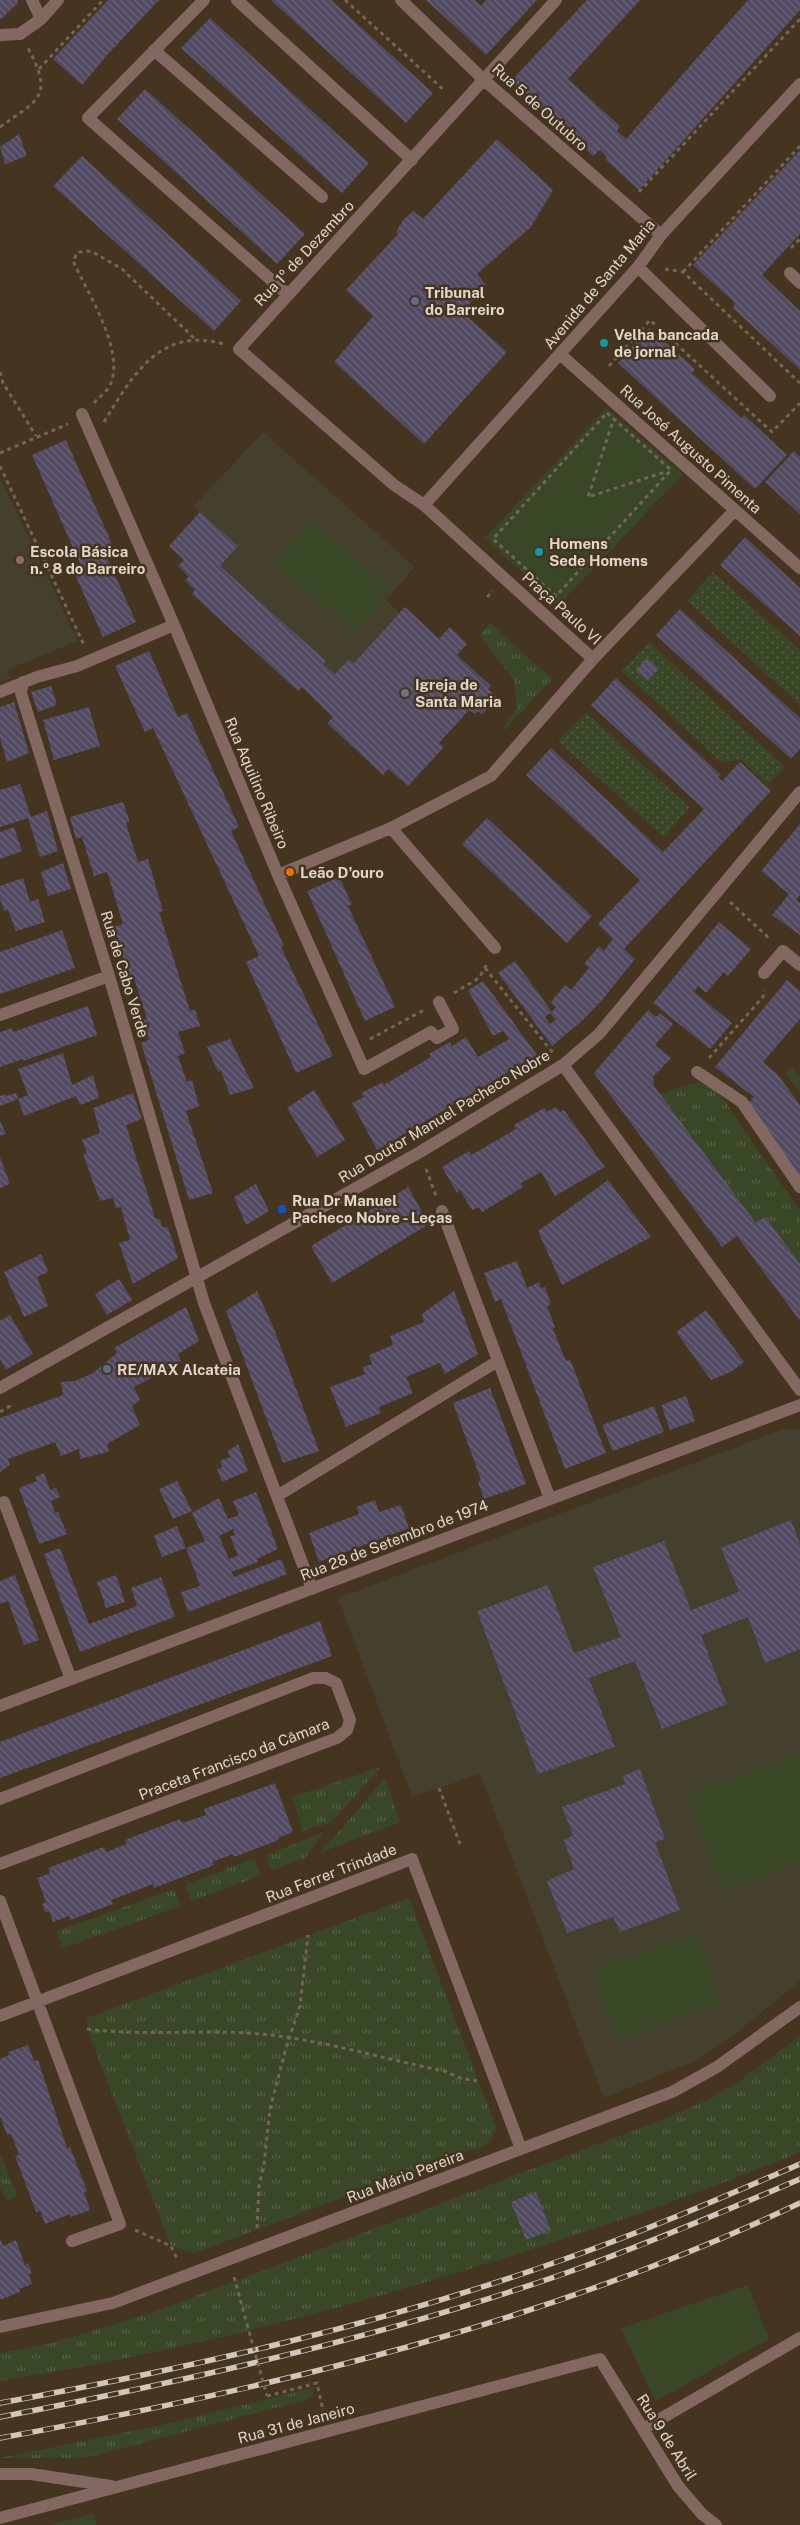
<svg xmlns="http://www.w3.org/2000/svg" width="800" height="2525" font-family="'Public Sans',sans-serif">
<style>
.education{fill:#453f2d}
.grass{fill:url(#grass-tufts)}
.park{fill:#3a4726}
.garden{fill:url(#garden-dots)}
.building{fill:url(#building-back-hatch);fill-rule:evenodd}
.lines{fill:none;stroke-linecap:round;stroke-linejoin:round}
.path{stroke:#736554;stroke-width:3;stroke-dasharray:4 4;stroke-linecap:butt}
.minor{stroke:#836862;stroke-width:12}
.rail-casing{stroke:#d0c6b9;stroke-width:5.5}
.rail{stroke:#443420;stroke-width:4;stroke-dasharray:11;stroke-linecap:butt}
.path-bridge{stroke:#736554;stroke-width:3;stroke-dasharray:4 4;stroke-linecap:butt}
.service-dot{fill:#5c6f8a;stroke:#443420;stroke-width:2}
.culture-dot{fill:#0f9aa8;stroke:#443420;stroke-width:2}
.education-dot{fill:#8d6e63;stroke:#443420;stroke-width:2}
.worship-dot{fill:#6b7280;stroke:#443420;stroke-width:2}
.food-dot{fill:#e8710a;stroke:#443420;stroke-width:2}
.transit-dot{fill:#1a4fb4;stroke:#443420;stroke-width:2}
.labels{text-anchor:middle;dominant-baseline:central;stroke-width:5;stroke-linejoin:round;paint-order:stroke}
.street-label{font-size:15px;fill:#e0d6ca;stroke:#443420}
.poi-label{font-size:15px;font-weight:bold;fill:#e0d6ca;stroke:#443420;text-anchor:start}
</style>
<defs>
<pattern id="grass-tufts" width="24" height="20" patternUnits="userSpaceOnUse" patternTransform="scale(1.25)"><rect width="24" height="20" fill="#3a4726"/><path d="M3 7l-1-3M5 7V3M7 7l1-3M15 17l-1-3M17 17v-4M19 17l1-3" fill="none" stroke="#566144"/></pattern>
<pattern id="garden-dots" width="8" height="8" patternUnits="userSpaceOnUse" patternTransform="scale(1.25)"><rect width="8" height="8" fill="#3a4726"/><path d="M2 2h.1M6 6h.1" fill="none" stroke="#566144" stroke-width="1.8" stroke-linecap="round"/></pattern>
<pattern id="building-back-hatch" width="6" height="6" patternUnits="userSpaceOnUse" patternTransform="scale(1.25)"><rect width="6" height="6" fill="#524a62"/><path d="M-1 5l2 2M0 0l6 6M5-1l2 2" fill="none" stroke="#6b6377"/></pattern>
</defs>
<rect width="100%" height="100%" fill="#443420"/>
<!-- education -->
<path class="education" d="M 263,432 L 415,567 L 386,600 L 400,613 L 354,663 L 349,659 L 313,698 L 302,687 L 298,691 L 192,594 L 195,590 L 185,580 L 189,576 L 178,566 L 184,560 L 169,546 L 200,512 L 194,506 Z
M 0,478 L 78,641 L 7,670 L 10,678 L 0,682 Z
M 794,1428 L 800,1430 L 800,1981 L 740,2030 L 699,2059 L 604,2098 L 480,1774 L 412,1797 L 338,1598 L 784,1429 Z"/>
<!-- grass -->
<path class="grass" d="M 490,623 L 552,679 L 504,731 L 502,730 L 517,708 L 514,681 L 480,635 Z
M 793,1068 L 800,1077 L 800,1093 L 785,1073 Z
M 700,1083 L 709,1086 L 722,1097 L 800,1211 L 800,1264 L 765,1216 L 756,1223 L 660,1094 L 687,1085 Z
M 381,1767 L 332,1822 L 303,1831 L 292,1797 Z
M 385,1778 L 400,1822 L 320,1853 Z
M 324,1832 L 305,1858 L 271,1871 L 266,1855 Z
M 254,1858 L 260,1876 L 191,1901 L 185,1885 Z
M 174,1889 L 181,1906 L 63,1948 L 57,1931 Z
M 409,1898 L 496,2127 L 490,2143 L 194,2253 L 171,2246 L 87,2029 L 87,2018 Z
M 800,2036 L 800,2152 C 712,2189 623,2220 532,2249 C 358,2306 181,2352 0,2381 L 0,2353 L 55,2342 L 151,2313 L 659,2121 L 712,2098 L 741,2080 Z
M 0,2152 L 17,2196 L 7,2200 L 0,2188 Z
M 315,2387 L 313,2396 L 309,2399 L 85,2458 L 0,2458 L 171,2423 Z"/>
<!-- park -->
<path class="park" d="M 606,408 L 683,474 L 558,606 L 485,538 Z
M 310,521 L 392,589 L 356,632 L 274,564 Z
M 800,1752 L 800,1863 L 724,1891 L 685,1796 Z
M 698,1931 L 721,2002 L 618,2041 L 592,1970 Z
M 748,2285 L 769,2339 L 655,2401 L 621,2328 Z
M 94,2513 L 97,2525 L 51,2525 Z"/>
<!-- garden -->
<path class="garden" d="M 713,572 L 800,650 L 800,705 L 687,601 Z
M 649,642 L 785,767 L 767,785 L 742,760 L 721,762 L 622,671 Z
M 586,712 L 690,808 L 663,837 L 558,741 Z"/>
<!-- building -->
<path class="building" d="M 0,0 L 18,0 L 17,4 L 0,20 Z
M 108,0 L 159,0 L 109,53 L 82,85 L 53,59 Z
M 271,0 L 331,0 L 433,93 L 406,123 Z
M 426,0 L 475,0 L 481,6 L 486,0 L 537,0 L 486,55 Z
M 587,0 L 640,0 L 568,79 L 620,126 L 617,131 L 626,139 L 748,0 L 800,0 L 800,10 L 639,190 L 605,159 L 607,157 L 600,150 L 593,156 L 511,81 Z
M 210,18 L 369,163 L 342,193 L 181,48 Z
M 145,89 L 305,234 L 277,264 L 117,119 Z
M 19,134 L 27,156 L 5,164 L 0,147 Z
M 497,139 L 553,190 L 531,227 L 477,274 L 486,285 L 462,312 L 507,352 L 424,444 L 334,362 L 373,316 L 346,290 L 398,234 L 397,230 L 403,220 L 413,211 L 423,219 Z
M 800,150 L 800,234 L 762,275 L 800,311 L 800,370 L 733,308 L 735,303 L 693,265 Z
M 82,156 L 241,301 L 214,331 L 53,186 Z
M 649,328 L 695,369 L 692,373 L 741,418 L 744,415 L 787,455 L 755,489 L 618,363 Z
M 66,440 L 116,553 L 107,557 L 136,622 L 103,637 L 74,572 L 82,568 L 32,455 Z
M 794,451 L 800,457 L 800,514 L 765,482 Z
M 200,512 L 238,546 L 220,566 L 326,661 L 323,664 L 335,674 L 349,659 L 354,663 L 405,607 L 439,639 L 450,627 L 467,644 L 457,655 L 491,686 L 488,689 L 498,698 L 482,714 L 478,711 L 475,714 L 469,710 L 439,743 L 444,747 L 408,786 L 388,769 L 383,775 L 327,723 L 333,717 L 302,687 L 298,691 L 192,594 L 195,590 L 185,580 L 189,577 L 178,566 L 184,560 L 169,546 Z
M 745,537 L 800,588 L 800,636 L 720,565 Z
M 680,609 L 800,718 L 800,749 L 791,759 L 656,635 Z
M 149,651 L 178,717 L 187,713 L 239,827 L 231,831 L 284,946 L 281,947 L 333,1056 L 296,1073 L 246,962 L 259,956 L 153,728 L 145,732 L 115,666 Z
M 647,658 L 659,669 L 647,681 L 636,671 Z
M 616,678 L 721,775 L 718,777 L 722,781 L 740,762 L 771,791 L 624,949 L 635,959 L 603,999 L 582,1021 L 552,1046 L 498,973 L 515,961 L 552,1012 L 556,1007 L 551,1002 L 565,985 L 571,990 L 589,968 L 584,964 L 599,946 L 604,951 L 613,939 L 598,924 L 640,880 L 526,775 L 551,748 L 663,852 L 704,809 L 591,705 ZM 550,1013 L 556,1020 L 550,1024 L 545,1017 Z
M 51,686 L 57,705 L 38,712 L 31,692 Z
M 14,702 L 29,753 L 7,762 L 0,738 L 0,707 Z
M 89,707 L 100,746 L 54,760 L 43,720 Z
M 20,784 L 31,817 L 47,811 L 58,851 L 40,857 L 28,818 L 0,827 L 0,790 Z
M 123,802 L 130,822 L 126,823 L 138,862 L 148,859 L 163,911 L 159,912 L 190,1011 L 195,1010 L 200,1026 L 178,1032 L 185,1053 L 178,1056 L 187,1082 L 192,1080 L 199,1106 L 186,1111 L 213,1193 L 189,1200 L 141,1043 L 149,1040 L 143,1020 L 147,1019 L 134,978 L 130,979 L 114,927 L 123,924 L 107,872 L 94,876 L 82,837 L 76,839 L 70,817 Z
M 487,818 L 592,916 L 567,943 L 462,844 Z
M 800,824 L 800,895 L 796,900 L 800,903 L 800,935 L 772,915 L 789,894 L 761,871 Z
M 14,827 L 22,851 L 0,859 L 0,832 Z
M 63,863 L 71,889 L 48,896 L 41,872 Z
M 339,877 L 352,904 L 348,906 L 395,1007 L 365,1021 L 307,891 Z
M 23,878 L 30,902 L 38,899 L 45,922 L 16,931 L 8,910 L 4,911 L 0,899 L 0,886 Z
M 719,922 L 751,949 L 728,976 L 724,972 L 706,993 L 698,986 L 694,992 L 732,1023 L 710,1049 L 653,1003 Z
M 62,930 L 75,968 L 0,994 L 0,952 Z
M 787,980 L 800,991 L 800,1019 L 763,1062 L 778,1075 L 800,1105 L 800,1178 L 747,1104 L 754,1097 L 715,1067 Z
M 483,981 L 537,1055 L 377,1150 L 352,1103 L 364,1097 L 361,1093 L 383,1082 L 384,1085 L 431,1057 L 429,1054 L 450,1042 L 452,1046 L 466,1037 L 478,1057 L 509,1039 L 503,1031 L 493,1036 L 468,990 Z
M 88,1006 L 97,1035 L 23,1061 L 23,1059 L 0,1067 L 0,1032 L 12,1028 L 13,1032 Z
M 648,1010 L 656,1017 L 660,1013 L 673,1024 L 655,1045 L 671,1058 L 653,1077 L 654,1086 L 756,1223 L 765,1216 L 800,1264 L 800,1321 L 737,1236 L 722,1247 L 594,1073 Z
M 230,1039 L 254,1088 L 230,1095 L 221,1071 L 218,1072 L 207,1047 Z
M 63,1053 L 72,1085 L 93,1075 L 99,1098 L 80,1105 L 76,1096 L 24,1116 L 18,1099 L 28,1095 L 18,1069 Z
M 314,1090 L 345,1140 L 317,1157 L 287,1108 Z
M 16,1093 L 18,1099 L 0,1106 L 0,1096 L 5,1094 L 7,1096 Z
M 133,1093 L 142,1119 L 126,1125 L 155,1218 L 160,1219 L 162,1227 L 168,1227 L 178,1258 L 133,1284 L 119,1243 L 130,1240 L 121,1207 L 116,1208 L 113,1198 L 100,1201 L 83,1154 L 87,1153 L 82,1140 L 100,1133 L 93,1108 Z
M 556,1107 L 560,1112 L 564,1110 L 605,1167 L 555,1196 L 541,1172 L 521,1183 L 523,1187 L 482,1212 L 479,1207 L 472,1210 L 460,1190 L 457,1193 L 442,1167 L 469,1151 L 471,1155 L 516,1129 L 514,1125 L 544,1108 L 547,1112 Z
M 0,1121 L 6,1134 L 0,1136 Z
M 0,1157 L 10,1184 L 0,1188 Z
M 608,1180 L 651,1237 L 562,1285 L 538,1231 Z
M 256,1184 L 269,1211 L 246,1225 L 234,1197 Z
M 408,1187 L 429,1224 L 332,1283 L 311,1246 Z
M 41,1254 L 48,1272 L 37,1277 L 48,1306 L 24,1317 L 4,1272 Z
M 517,1261 L 527,1288 L 539,1282 L 541,1288 L 545,1287 L 551,1305 L 547,1306 L 555,1327 L 553,1329 L 566,1361 L 570,1359 L 606,1453 L 565,1469 L 501,1299 L 495,1302 L 484,1273 Z
M 119,1279 L 132,1300 L 107,1315 L 95,1294 Z
M 257,1291 L 274,1329 L 319,1451 L 283,1463 L 226,1311 Z
M 454,1291 L 478,1354 L 445,1374 L 440,1363 L 406,1377 L 413,1393 L 379,1407 L 381,1413 L 346,1427 L 330,1387 L 365,1374 L 363,1367 L 372,1364 L 369,1355 L 393,1345 L 390,1336 L 424,1322 L 422,1314 Z
M 186,1307 L 199,1341 L 178,1354 L 181,1362 L 134,1387 L 140,1400 L 132,1406 L 140,1425 L 107,1444 L 109,1451 L 104,1453 L 80,1459 L 79,1449 L 61,1456 L 55,1442 L 8,1459 L 10,1465 L 0,1472 L 0,1418 L 63,1395 L 61,1382 L 75,1381 L 93,1373 L 117,1353 L 114,1348 Z
M 706,1310 L 744,1362 L 731,1372 L 711,1380 L 676,1332 Z
M 10,1315 L 33,1354 L 6,1370 L 0,1359 L 0,1321 Z
M 490,1388 L 526,1484 L 484,1499 L 478,1482 L 481,1480 L 453,1403 Z
M 686,1396 L 695,1421 L 670,1430 L 661,1405 Z
M 654,1406 L 664,1432 L 613,1451 L 602,1425 Z
M 238,1444 L 248,1471 L 222,1482 L 217,1469 L 222,1468 L 220,1461 L 230,1457 L 228,1451 Z
M 44,1473 L 50,1490 L 56,1488 L 60,1497 L 51,1501 L 55,1513 L 58,1512 L 67,1534 L 39,1544 L 19,1488 L 37,1481 L 35,1477 Z
M 177,1481 L 192,1511 L 173,1519 L 159,1489 Z
M 256,1492 L 278,1549 L 257,1559 L 258,1562 L 231,1572 L 234,1577 L 281,1559 L 287,1574 L 188,1612 L 181,1592 L 200,1586 L 186,1548 L 205,1541 L 192,1513 L 219,1498 L 228,1519 L 239,1515 L 233,1501 ZM 233,1529 L 235,1535 L 230,1536 L 238,1556 L 229,1559 L 219,1536 Z
M 375,1500 L 379,1512 L 401,1505 L 409,1528 L 319,1562 L 309,1533 L 359,1514 L 356,1507 Z
M 791,1520 L 800,1544 L 800,1649 L 765,1663 L 748,1617 L 701,1635 L 727,1704 L 662,1729 L 635,1661 L 589,1678 L 615,1747 L 538,1774 L 477,1611 L 548,1585 L 574,1653 L 621,1637 L 593,1567 L 664,1541 L 691,1610 L 739,1592 L 721,1548 Z
M 177,1526 L 186,1548 L 162,1557 L 154,1536 Z
M 60,1548 L 89,1624 L 137,1606 L 131,1588 L 161,1577 L 175,1617 L 80,1652 L 44,1554 Z
M 15,1575 L 39,1640 L 24,1645 L 8,1601 L 0,1604 L 0,1581 Z
M 116,1575 L 125,1602 L 106,1608 L 97,1582 Z
M 320,1621 L 332,1656 L 0,1778 L 0,1742 Z
M 640,1769 L 665,1839 L 655,1842 L 680,1910 L 620,1932 L 613,1917 L 567,1933 L 547,1881 L 574,1869 L 564,1840 L 573,1835 L 562,1807 L 625,1784 L 623,1776 Z
M 275,1783 L 293,1832 L 278,1838 L 279,1840 L 234,1857 L 233,1854 L 212,1862 L 214,1865 L 154,1888 L 153,1884 L 111,1900 L 113,1904 L 70,1920 L 69,1916 L 53,1922 L 49,1911 L 46,1913 L 42,1904 L 46,1902 L 37,1878 L 50,1873 L 48,1868 L 104,1847 L 106,1852 L 127,1844 L 125,1840 L 180,1819 L 182,1823 L 206,1815 L 204,1809 Z
M 28,2045 L 34,2061 L 38,2060 L 67,2148 L 70,2147 L 87,2191 L 84,2192 L 90,2210 L 71,2217 L 70,2214 L 45,2224 L 40,2211 L 36,2212 L 15,2156 L 19,2155 L 15,2144 L 11,2134 L 7,2135 L 0,2116 L 0,2059 L 9,2055 L 8,2052 Z
M 536,2192 L 551,2230 L 526,2240 L 511,2202 Z
M 0,2238 L 3,2246 L 16,2240 L 25,2265 L 28,2263 L 32,2273 L 29,2274 L 32,2284 L 19,2289 L 20,2292 L 0,2300 Z"/>
<g class="lines">
<!-- path -->
<path class="path" d="M 345,0 L 445,91
M 39,69 L 103,0
M 0,127 C 39,99 54,97 28,48
M 639,192 L 800,19
M 791,248 L 800,239
M 665,269 L 683,272 L 800,383
M 683,272 L 800,146
M 609,366 L 650,320 L 772,432 L 800,403
M 0,372 L 3,383 L 36,436
M 94,403 C 99,397 109,390 111,383 C 124,348 87,292 73,261 L 78,252 L 91,251 L 122,269 L 196,340
M 607,413 L 671,470 L 556,596 L 493,539 Z
M 104,422 C 133,375 160,326 224,344
M 612,424 L 588,497 L 665,472
M 0,453 L 68,424
M 0,466 L 84,645
M 487,597 L 493,591
M 730,902 L 770,939
M 485,968 L 553,1053
M 454,993 L 479,978 L 487,964
M 370,1039 L 424,1010
M 709,1058 L 763,997 L 764,990
M 426,1169 L 436,1196
M 0,1412 L 10,1406 L 9,1403
M 439,1788 L 460,1844
M 87,2029 C 139,2036 193,2030 247,2033 C 314,2037 379,2058 444,2071 L 460,2078 L 477,2081
M 257,2228 L 259,2186 L 264,2164 L 270,2109 L 286,2048 L 300,2006 L 308,1935
M 135,2230 L 171,2246 L 178,2261
M 234,2277 L 247,2324
M 267,2396 L 317,2383 L 324,2415"/>
<!-- minor -->
<path class="minor" d="M 32,0 L 41,19
M 204,0 L 88,118 L 287,294
M 237,0 L 412,160
M 401,0 L 484,80 L 661,235
M 556,0 L 239,349 L 394,485 L 424,505 L 593,659
M 0,35 L 20,34 L 41,19 L 58,0
M 154,50 L 322,197
M 638,267 L 770,396
M 790,273 L 800,283
M 561,355 L 800,568
M 82,414 L 174,625
M 424,505 L 638,267 L 661,235 L 800,84
M 23,682 L 21,693 L 109,976 L 204,1303 L 312,1589
M 0,692 L 37,677 L 77,666 L 174,625 L 278,875 L 391,828 L 491,776 L 593,659 L 735,510
M 391,828 L 495,948
M 278,875 L 364,1069 L 431,1032 L 437,1038 L 453,1029 L 439,1002
M 764,973 L 783,951 L 800,965
M 0,1015 L 109,976
M 563,1065 L 800,1390
M 697,1072 L 742,1102 L 800,1187
M 442,1211 L 550,1499
M 0,1388 L 420,1152 L 563,1065 L 599,1034 L 800,792
M 277,1496 L 498,1361
M 4,1502 L 71,1679
M 0,1706 L 800,1405
M 0,1799 L 313,1678 L 326,1678 L 336,1683 L 350,1720 L 347,1730 L 337,1738 L 0,1864
M 0,1901 L 120,2224 L 72,2241
M 0,2016 L 412,1859 L 521,2149
M 0,2327 L 113,2303 L 672,2092 L 717,2067 L 800,2007
M 643,2429 L 800,2338
M 0,2474 L 31,2474 L 111,2486
M 0,2518 L 600,2359 L 678,2486 L 702,2514 L 716,2525"/>
<!-- rail casing -->
<g class="rail-casing">
<path id="rail" d="M 0,2403 C 190,2368 380,2325 562,2260 C 643,2232 721,2198 800,2164
M 0,2417 C 191,2380 382,2337 566,2273 C 645,2245 723,2212 800,2179
M 0,2438 C 274,2388 548,2323 800,2203"/>
</g>
<!-- rail -->
<use href="#rail" class="rail"/>
<!-- path-bridge -->
<path class="path-bridge" d="M 247,2324 L 267,2396"/>
</g>
<!-- markers -->
<g class="service-dot">
<circle cx="415" cy="301" r="5"/>
<circle cx="107" cy="1369" r="5"/>
</g>
<g class="culture-dot">
<circle cx="604" cy="343" r="5"/>
<circle cx="539" cy="552" r="5"/>
</g>
<circle class="education-dot" cx="20" cy="560" r="5"/>
<circle class="worship-dot" cx="405" cy="693" r="5"/>
<circle class="food-dot" cx="290" cy="872" r="5"/>
<rect class="transit-dot" x="277" y="1204" width="10" height="10" rx="2.5"/>
<g class="labels">
<!-- street labels -->
<g class="street-label">
<text transform="translate(540 107) rotate(42)">Rua 5 de Outubro</text>
<text transform="translate(304 253) rotate(-47)">Rua 1º de Dezembro</text>
<text transform="translate(599 284) rotate(-50)">Avenida de Santa Maria</text>
<text transform="translate(691 449) rotate(42)">Rua José Augusto Pimenta</text>
<text transform="translate(562 608) rotate(42)">Praça Paulo VI</text>
<text transform="translate(257 783) rotate(67)">Rua Aquilino Ribeiro</text>
<text transform="translate(125 974) rotate(73)">Rua de Cabo Verde</text>
<text transform="translate(444 1116) rotate(-31)">Rua Doutor Manuel Pacheco Nobre</text>
<text transform="translate(394 1540) rotate(-21)">Rua 28 de Setembro de 1974</text>
<text transform="translate(234 1759) rotate(-21)">Praceta Francisco da Câmara</text>
<text transform="translate(331 1873) rotate(-21)">Rua Ferrer Trindade</text>
<text transform="translate(405 2176) rotate(-21)">Rua Mário Pereira</text>
<text transform="translate(296 2423) rotate(-15)">Rua 31 de Janeiro</text>
<text transform="translate(667 2437) rotate(58)">Rua 9 de Abril</text>
</g>
<!-- poi labels -->
<g class="poi-label">
<text x="425" y="292">Tribunal<tspan x="425" dy="17">do Barreiro</tspan></text>
<text x="614" y="334">Velha bancada<tspan x="614" dy="17">de jornal</tspan></text>
<text x="549" y="543">Homens<tspan x="549" dy="17">Sede Homens</tspan></text>
<text x="30" y="551">Escola Básica<tspan x="30" dy="17">n.º 8 do Barreiro</tspan></text>
<text x="415" y="684">Igreja de<tspan x="415" dy="17">Santa Maria</tspan></text>
<text x="300" y="872">Leão D'ouro</text>
<text x="292" y="1200">Rua Dr Manuel<tspan x="292" dy="17">Pacheco Nobre - Leças</tspan></text>
<text x="117" y="1369">RE/MAX Alcateia</text>
</g>
</g>
</svg>
